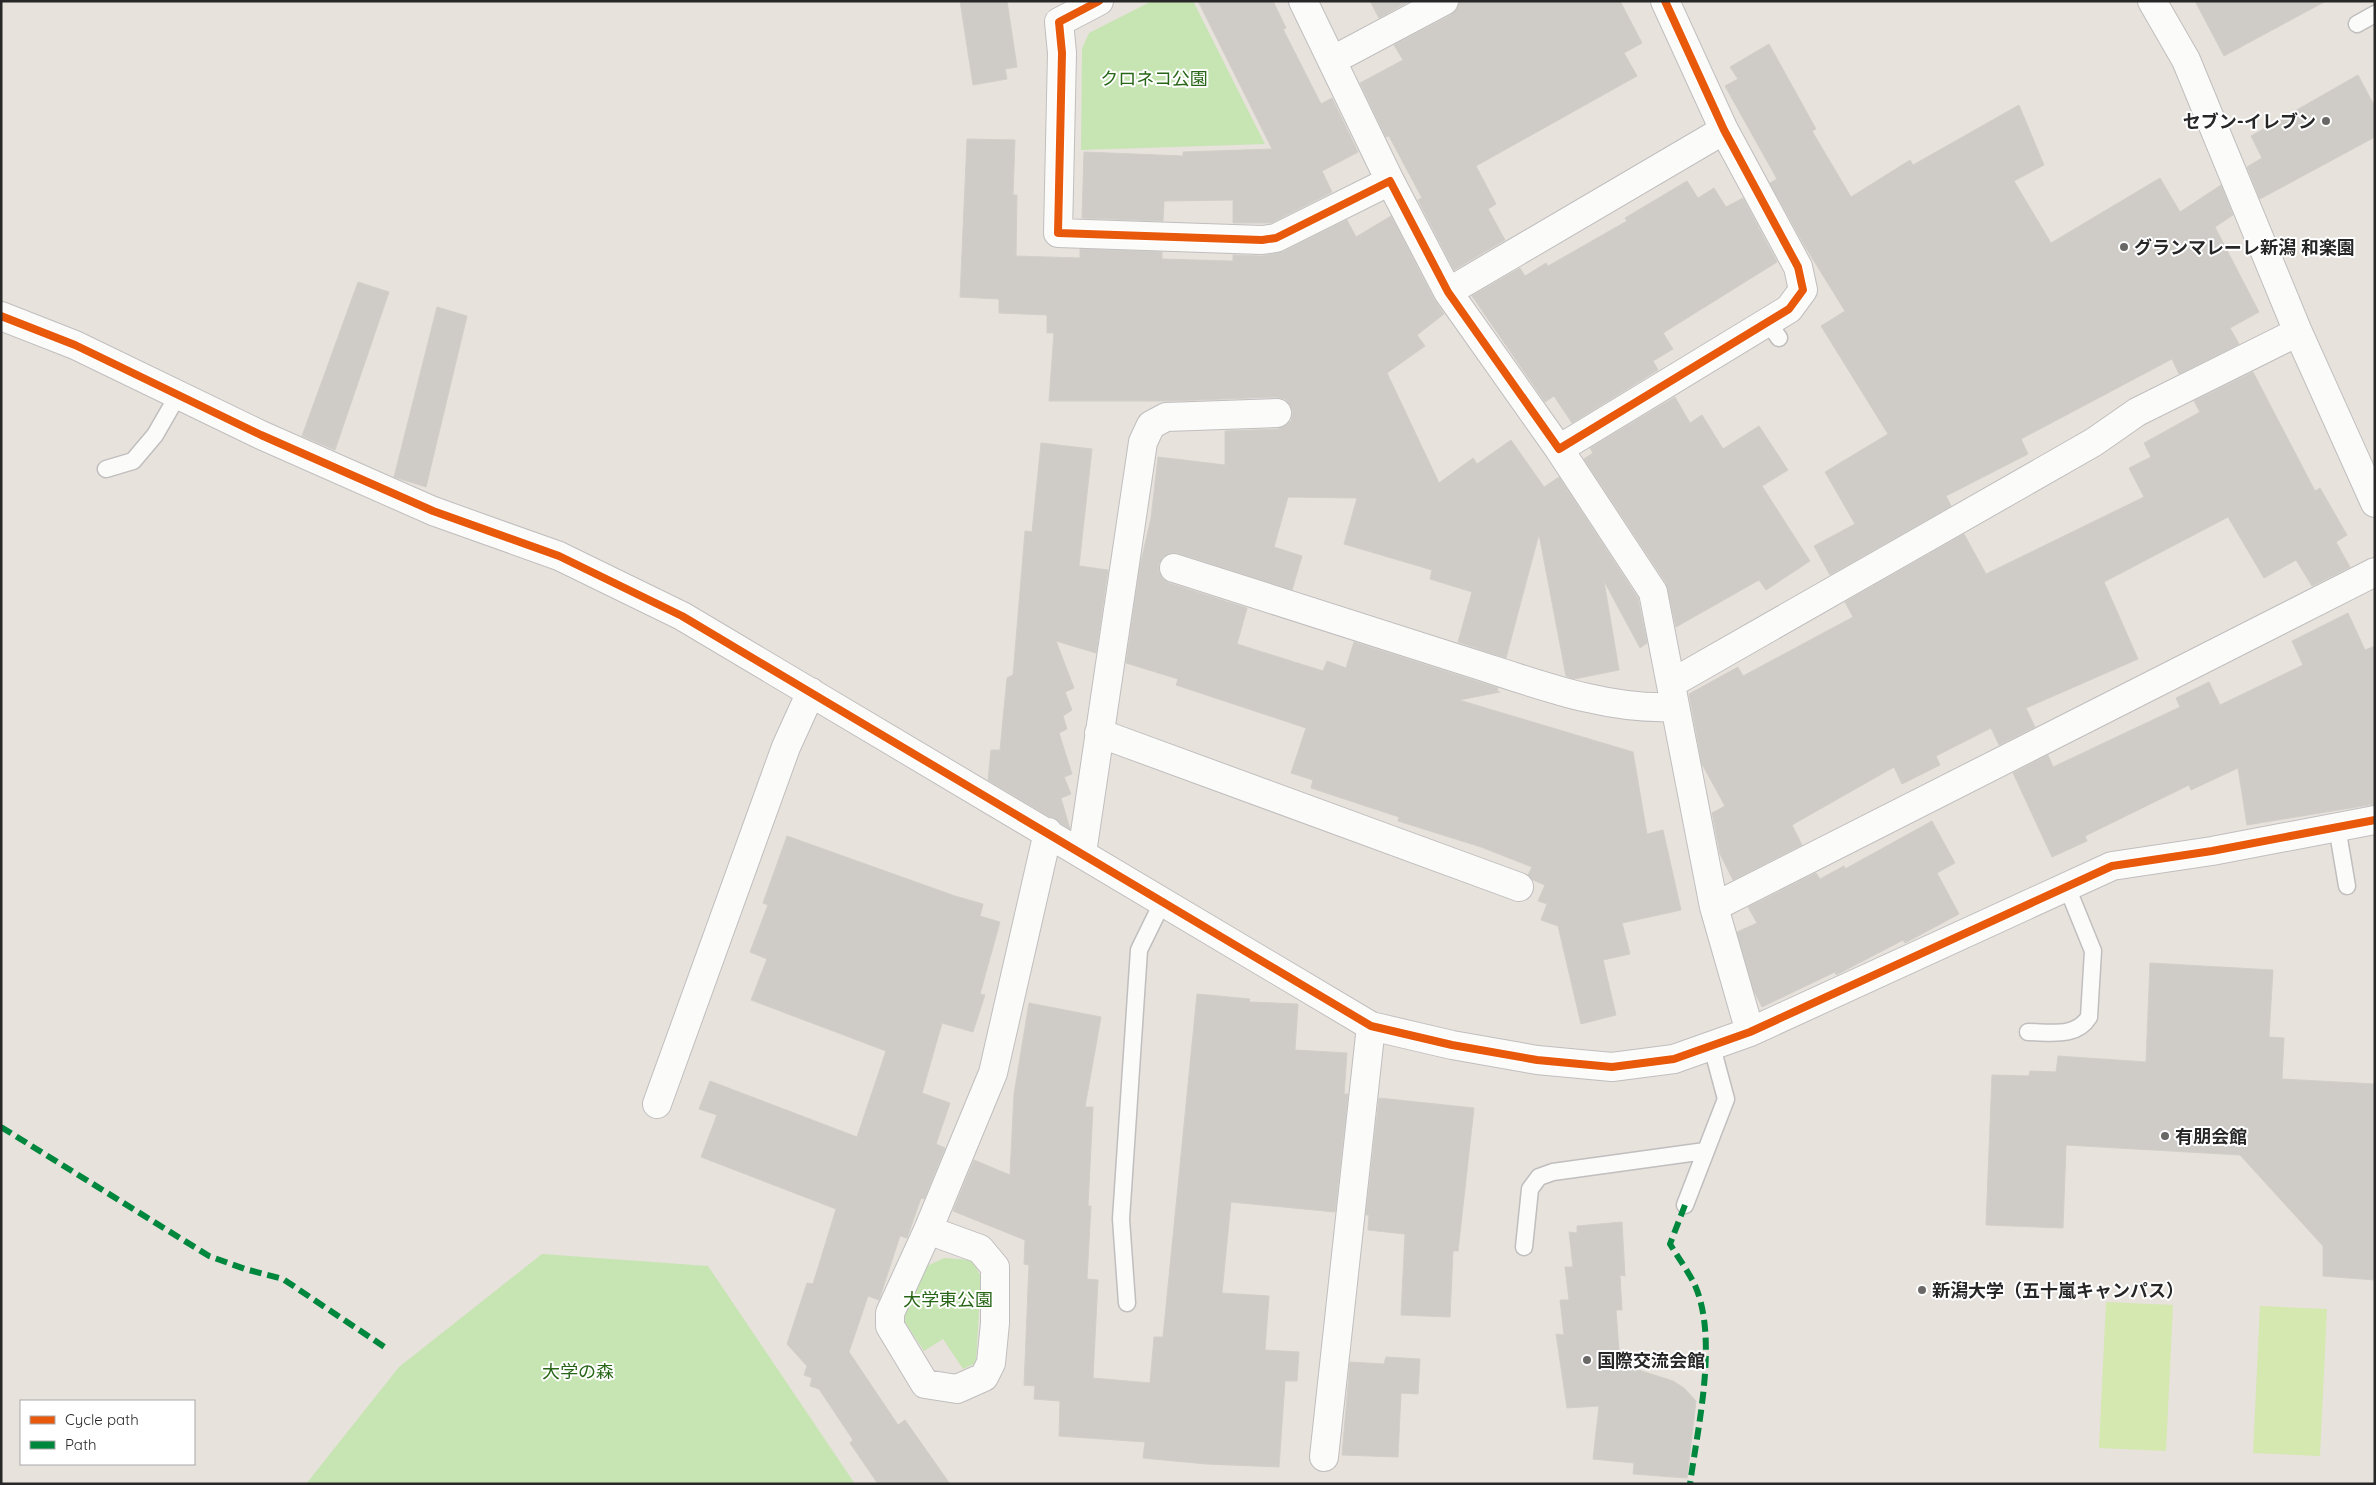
<svg xmlns="http://www.w3.org/2000/svg" width="2376" height="1485" font-family="Quicksand,'Noto Sans JP',sans-serif">
<style>
.green{fill:#c7e4b3}
.pitch{fill:#d4e8b0}
.building{fill:#cfccc8;stroke:#d2cec8}
.lines{fill:none;stroke-linecap:round;stroke-linejoin:round}
.lane-casing{stroke:#c0bebe;stroke-width:19}
.street-casing{stroke:#c0bebe;stroke-width:30}
.lane{stroke:#fbfbfa;stroke-width:16}
.street{stroke:#fbfbfa;stroke-width:28}
.quiet{stroke:#00873e;stroke-width:6;stroke-dasharray:12 6;stroke-linecap:butt}
.cycleway-casing{stroke:#fff;stroke-width:11}
.cycleway{stroke:#e8590c;stroke-width:8}
.poi-dot{fill:#6a6866;stroke:#fff;stroke-width:2}
.labels{text-anchor:middle;dominant-baseline:central;stroke-width:4;stroke-linejoin:round;paint-order:stroke}
.park-label{font-size:18px;fill:#276616;stroke:#fff}
.poi-label{font-size:18px;font-weight:bold;fill:#272727;stroke:#fff;text-anchor:start}
</style>
<rect width="100%" height="100%" fill="#e7e2dc"/>
<!-- green -->
<path class="green" d="M 1152,1 L 1193,1 L 1265,144 L 1081,150 L 1082,49 L 1089,33 Z
M 542,1254 L 708,1266 L 855,1484 L 306,1484 L 399,1367 Z
M 944,1258 L 972,1260 L 981,1277 L 976,1363 L 963,1369 L 943,1339 L 924,1351 L 902,1318 L 927,1266 Z"/>
<!-- pitch -->
<path class="pitch" d="M 2106,1302 L 2173,1305 L 2166,1451 L 2099,1448 Z
M 2260,1306 L 2327,1309 L 2320,1456 L 2253,1453 Z"/>
<!-- building -->
<path class="building" d="M 960,1 L 1007,1 L 1017,67 L 1005,69 L 1007,79 L 973,85 Z
M 1198,1 L 1273,1 L 1286,28 L 1283,29 L 1321,104 L 1332,98 L 1358,152 L 1322,171 L 1332,192 L 1271,223 L 1233,223 L 1233,200 L 1164,201 L 1163,221 L 1082,218 L 1084,152 L 1183,156 L 1183,152 L 1272,149 Z
M 1370,1 L 1410,1 L 1379,18 Z
M 1460,1 L 1620,1 L 1642,43 L 1624,53 L 1637,76 L 1476,166 L 1496,204 L 1488,209 L 1505,240 L 1454,270 L 1418,200 L 1422,198 L 1389,136 L 1386,137 L 1360,83 L 1403,60 L 1394,45 L 1451,15 L 1457,9 Z
M 2195,1 L 2326,1 L 2224,56 Z
M 1769,44 L 1816,129 L 1812,131 L 1851,197 L 1910,160 L 1913,165 L 2019,105 L 2044,165 L 2014,181 L 2051,243 L 2160,178 L 2180,212 L 2221,185 L 2233,215 L 2215,227 L 2259,312 L 2230,328 L 2239,344 L 2179,374 L 2172,359 L 2021,439 L 2028,454 L 1946,496 L 1951,506 L 1830,575 L 1814,546 L 1855,524 L 1825,472 L 1888,434 L 1821,326 L 1845,311 L 1804,245 L 1770,183 L 1777,179 L 1725,86 L 1738,79 L 1730,67 Z
M 2358,75 L 2375,107 L 2375,137 L 2260,199 L 2247,167 L 2262,158 L 2251,136 Z
M 967,139 L 1015,140 L 1013,195 L 1017,195 L 1016,256 L 1080,258 L 1080,249 L 1162,252 L 1162,259 L 1230,261 L 1233,261 L 1233,255 L 1262,256 L 1283,252 L 1347,220 L 1356,237 L 1391,216 L 1434,299 L 1444,314 L 1417,335 L 1425,346 L 1387,373 L 1439,483 L 1473,458 L 1477,464 L 1511,440 L 1544,487 L 1559,477 L 1638,598 L 1647,643 L 1640,648 L 1604,581 L 1619,670 L 1574,679 L 1566,676 L 1539,534 L 1506,658 L 1458,642 L 1472,592 L 1430,579 L 1432,570 L 1344,544 L 1357,498 L 1288,497 L 1274,547 L 1302,556 L 1292,590 L 1178,553 L 1170,553 L 1163,557 L 1159,564 L 1159,572 L 1163,579 L 1169,583 L 1247,608 L 1237,644 L 1323,671 L 1327,661 L 1346,668 L 1354,642 L 1498,688 L 1497,691 L 1500,692 L 1459,700 L 1633,752 L 1647,834 L 1663,830 L 1681,910 L 1622,923 L 1630,954 L 1603,960 L 1616,1015 L 1581,1024 L 1558,926 L 1541,920 L 1547,904 L 1538,901 L 1545,885 L 1533,880 L 1528,875 L 1532,867 L 1481,847 L 1398,821 L 1399,817 L 1311,788 L 1313,780 L 1291,773 L 1306,728 L 1176,685 L 1178,679 L 1126,663 L 1140,566 L 1151,518 L 1158,457 L 1225,465 L 1225,431 L 1278,429 L 1285,426 L 1291,421 L 1293,412 L 1290,405 L 1285,399 L 1276,397 L 1171,401 L 1049,401 L 1054,333 L 1047,333 L 1047,315 L 999,313 L 999,299 L 960,297 Z
M 1687,181 L 1698,198 L 1714,188 L 1726,207 L 1743,198 L 1777,262 L 1663,333 L 1673,349 L 1653,361 L 1658,370 L 1572,423 L 1554,396 L 1545,402 L 1472,296 L 1520,268 L 1525,276 L 1546,263 L 1548,266 L 1627,221 L 1625,218 Z
M 358,282 L 389,292 L 335,450 L 302,436 Z
M 437,307 L 467,316 L 426,487 L 394,477 Z
M 2253,372 L 2315,491 L 2320,488 L 2347,535 L 2336,542 L 2350,567 L 2312,586 L 2296,560 L 2264,578 L 2228,517 L 2104,582 L 2138,659 L 2026,708 L 2035,727 L 1999,745 L 1991,728 L 1936,756 L 1940,765 L 1902,784 L 1894,767 L 1792,825 L 1802,845 L 1733,880 L 1720,854 L 1712,813 L 1725,806 L 1702,764 L 1689,694 L 1738,667 L 1743,676 L 1853,617 L 1845,602 L 1964,534 L 1986,574 L 2144,497 L 2129,468 L 2151,457 L 2144,443 L 2200,412 L 2194,401 Z
M 1675,397 L 1690,423 L 1702,415 L 1723,449 L 1759,426 L 1788,470 L 1762,486 L 1810,561 L 1766,590 L 1759,580 L 1676,627 L 1666,583 L 1584,459 L 1593,453 L 1590,448 Z
M 1041,443 L 1092,449 L 1079,566 L 1108,570 L 1096,653 L 1056,641 L 1074,688 L 1065,692 L 1072,710 L 1063,716 L 1067,729 L 1059,733 L 1072,774 L 1064,777 L 1071,794 L 1061,798 L 1070,829 L 988,780 L 991,750 L 1000,750 L 1007,678 L 1013,675 L 1025,531 L 1032,532 Z
M 2348,613 L 2365,650 L 2375,646 L 2375,804 L 2247,825 L 2238,768 L 2191,790 L 2189,785 L 2085,836 L 2087,841 L 2052,857 L 2013,773 L 2048,755 L 2053,767 L 2180,707 L 2176,698 L 2209,682 L 2220,705 L 2303,665 L 2292,641 Z
M 1932,821 L 1955,863 L 1937,873 L 1959,914 L 1905,943 L 1903,940 L 1838,974 L 1836,975 L 1835,972 L 1762,1007 L 1754,991 L 1737,932 L 1757,923 L 1748,907 L 1816,873 L 1820,879 L 1844,866 L 1845,869 Z
M 787,836 L 955,896 L 983,904 L 980,916 L 1000,922 L 980,994 L 985,995 L 973,1032 L 942,1023 L 922,1093 L 950,1103 L 936,1144 L 945,1148 L 924,1199 L 921,1198 L 907,1238 L 900,1236 L 879,1300 L 868,1296 L 849,1352 L 898,1425 L 905,1420 L 950,1484 L 878,1484 L 850,1443 L 853,1440 L 819,1389 L 810,1386 L 812,1378 L 804,1375 L 807,1366 L 787,1344 L 807,1283 L 813,1284 L 836,1209 L 701,1157 L 717,1115 L 699,1109 L 710,1081 L 857,1137 L 886,1051 L 751,1000 L 767,959 L 750,952 L 768,905 L 763,903 Z
M 2150,963 L 2273,970 L 2269,1037 L 2284,1038 L 2282,1079 L 2375,1084 L 2375,1280 L 2323,1276 L 2323,1246 L 2240,1155 L 2066,1145 L 2063,1228 L 1986,1225 L 1992,1075 L 2029,1076 L 2030,1071 L 2056,1072 L 2058,1056 L 2146,1062 Z
M 1197,994 L 1250,999 L 1249,1002 L 1298,1004 L 1295,1050 L 1347,1053 L 1344,1094 L 1348,1094 L 1335,1212 L 1231,1202 L 1222,1293 L 1269,1296 L 1265,1350 L 1299,1352 L 1297,1381 L 1285,1381 L 1279,1467 L 1206,1464 L 1143,1458 L 1145,1442 L 1059,1436 L 1060,1401 L 1034,1399 L 1035,1386 L 1024,1385 L 1029,1265 L 1024,1264 L 1025,1240 L 953,1211 L 974,1160 L 1010,1175 L 1014,1094 L 1029,1003 L 1101,1017 L 1085,1107 L 1093,1107 L 1088,1206 L 1091,1206 L 1087,1279 L 1098,1280 L 1093,1378 L 1150,1383 L 1154,1337 L 1163,1337 Z
M 1379,1098 L 1474,1108 L 1458,1251 L 1453,1251 L 1450,1317 L 1401,1315 L 1405,1234 L 1368,1230 L 1369,1215 L 1366,1215 Z
M 1622,1222 L 1625,1276 L 1620,1275 L 1622,1310 L 1616,1310 L 1620,1364 L 1673,1381 L 1684,1388 L 1696,1401 L 1687,1478 L 1633,1474 L 1634,1463 L 1593,1459 L 1599,1406 L 1567,1408 L 1556,1334 L 1564,1335 L 1560,1300 L 1569,1300 L 1565,1267 L 1573,1267 L 1569,1232 L 1577,1233 L 1577,1226 Z
M 1386,1357 L 1420,1359 L 1418,1394 L 1401,1393 L 1398,1457 L 1342,1455 L 1350,1362 L 1384,1364 Z"/>
<g class="lines">
<!-- lane casing -->
<g class="lane-casing">
<path id="lane" d="M 2357,24 L 2375,14
M 1768,322 L 1779,338
M 106,469 L 133,461 L 155,435 L 178,395
M 2337,827 L 2347,886
M 2028,1032 C 2050,1032 2076,1038 2089,1017 L 2093,951 L 2067,887
M 1685,1205 L 1726,1099 L 1712,1047
M 1524,1247 L 1530,1189 L 1539,1177 L 1553,1172 L 1705,1151
M 1127,1303 L 1121,1219 L 1139,950 L 1163,901"/>
</g>
<!-- street casing -->
<g class="street-casing">
<path id="street" d="M 1099,1 L 1059,22 L 1062,53 L 1058,233 L 1262,240 L 1276,238 L 1390,181 L 1448,292 L 1559,449 L 1789,309 L 1803,290 L 1798,267 L 1724,130 L 1665,1
M 1303,1 L 1390,181
M 2152,1 L 2186,60 L 2298,332 L 2375,503
M 1333,60 L 1444,1
M 1448,292 L 1724,130
M 1,316 L 75,345 L 261,435 L 433,511 L 559,556 L 682,616 L 1371,1026 L 1452,1045 L 1537,1060 L 1612,1067 L 1674,1059 L 1750,1032 L 2112,866 L 2212,851 L 2375,820
M 1559,449 L 1653,592 L 1714,907 L 1750,1032
M 1174,568 C 1270,599 1366,630 1462,660 C 1530,681 1603,711 1675,707
M 1672,683 L 2094,442 L 2137,412 L 2298,332
M 1099,733 L 1519,887
M 1082,853 L 1143,442 L 1151,425 L 1166,417 L 1277,413
M 1714,907 L 2375,572
M 657,1104 L 786,747 L 811,692
M 928,1230 L 980,1249 L 995,1267 L 995,1323 L 991,1363 L 984,1377 L 957,1389 L 925,1384 L 890,1326 L 890,1313 L 928,1230 L 993,1073 L 1048,832
M 1324,1457 L 1371,1026"/>
</g>
<!-- lane -->
<use href="#lane" class="lane"/>
<!-- street -->
<use href="#street" class="street"/>
<!-- quiet -->
<path class="quiet" d="M 1,1127 L 209,1256 L 245,1269 L 283,1279 L 389,1350
M 1685,1205 L 1670,1244 C 1678,1257 1687,1270 1694,1283 C 1719,1337 1698,1425 1690,1484"/>
<!-- cycleway casing -->
<g class="cycleway-casing">
<path id="cycleway" d="M 1099,1 L 1059,22 L 1062,53 L 1058,233 L 1262,240 L 1276,238 L 1390,181 L 1448,292 L 1559,449 L 1789,309 L 1803,290 L 1798,267 L 1724,130 L 1665,1
M 1,316 L 75,345 L 261,435 L 433,511 L 559,556 L 682,616 L 1371,1026 L 1452,1045 L 1537,1060 L 1612,1067 L 1674,1059 L 1750,1032 L 2112,866 L 2212,851 L 2375,820"/>
</g>
<!-- cycleway -->
<use href="#cycleway" class="cycleway"/>
</g>
<!-- markers -->
<g class="poi-dot">
<circle cx="2326" cy="121" r="5"/>
<circle cx="2124" cy="247" r="5"/>
<circle cx="2165" cy="1136" r="5"/>
<circle cx="1922" cy="1290" r="5"/>
<circle cx="1587" cy="1360" r="5"/>
</g>
<g class="labels">
<!-- park labels -->
<g class="park-label">
<text x="1154" y="78">クロネコ公園</text>
<text x="948" y="1299">大学東公園</text>
<text x="578" y="1371">大学の森</text>
</g>
<!-- poi labels -->
<g class="poi-label">
<text x="2316" y="121" text-anchor="end">セブン-イレブン</text>
<text x="2134" y="247">グランマレーレ新潟 和楽園</text>
<text x="2175" y="1136">有朋会館</text>
<text x="1932" y="1290">新潟大学（五十嵐キャンパス）</text>
<text x="1597" y="1360">国際交流会館</text>
</g>
</g>
<!-- border -->
<rect width="2376" height="1485" fill="none" stroke="#272727" stroke-width="5"/>
<!-- legend -->
<rect x="20" y="1400" width="175" height="65" fill="#ffffff" stroke="#a9a9a9"/>
<rect x="30" y="1416" width="25" height="8" fill="#e8590c" stroke="#a9a9a9"/>
<text x="65" y="1425" font-size="15" fill="#272727">Cycle path</text>
<rect x="30" y="1441" width="25" height="8" fill="#00873e" stroke="#a9a9a9"/>
<text x="65" y="1450" font-size="15" fill="#272727">Path</text>
</svg>
